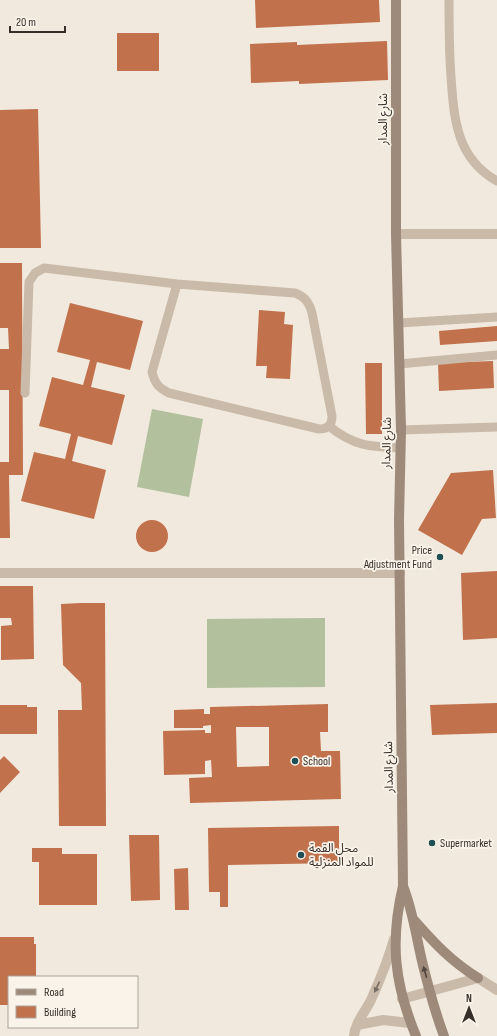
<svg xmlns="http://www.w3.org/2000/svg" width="497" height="1036" font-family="'Sofia Sans Condensed','Noto Sans Arabic',sans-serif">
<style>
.garden{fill:#b2c09e}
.building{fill:#c1714c;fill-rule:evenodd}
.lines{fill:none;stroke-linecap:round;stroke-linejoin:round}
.lane{stroke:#c9baa9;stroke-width:9}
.street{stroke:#c9baa9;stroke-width:10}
.secondary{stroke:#9d8a7b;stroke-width:10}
.oneway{fill:#50453e}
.oneway2{fill:#796d63}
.poi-dot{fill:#204f56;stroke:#f9f3e9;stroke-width:1.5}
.labels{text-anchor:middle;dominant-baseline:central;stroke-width:3.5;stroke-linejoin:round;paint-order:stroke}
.street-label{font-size:12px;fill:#372e29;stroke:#f9f3e9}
.poi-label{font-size:12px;fill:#372e29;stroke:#f9f3e9;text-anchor:start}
</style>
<rect width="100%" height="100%" fill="#f1e9dd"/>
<!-- garden -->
<path class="garden" d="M 152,409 L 203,419 L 189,497 L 137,487 Z
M 325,618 L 325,687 L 207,688 L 207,619 Z"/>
<!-- building -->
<path class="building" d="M 255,0 L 379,0 L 380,22 L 256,28 Z
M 117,33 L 159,33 L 159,71 L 117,71 Z
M 387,41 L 388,80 L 299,84 L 299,81 L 251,83 L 250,44 L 297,42 L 297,45 Z
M 38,109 L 41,248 L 0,248 L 0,110 Z
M 0,263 L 22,263 L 23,475 L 9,475 L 10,538 L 0,538 L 0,462 L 9,462 L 9,390 L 0,390 L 0,349 L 9,349 L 8,328 L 0,328 Z
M 70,303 L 143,321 L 130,370 L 97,362 L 91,387 L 125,395 L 112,445 L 78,436 L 72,461 L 106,470 L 94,519 L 21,501 L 34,452 L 65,459 L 71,434 L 39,426 L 52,377 L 83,385 L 90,360 L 57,352 Z
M 259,310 L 285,312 L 284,324 L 293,325 L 290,379 L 266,378 L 267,366 L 256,366 Z
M 497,326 L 497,341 L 440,345 L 439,331 Z
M 493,361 L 494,388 L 439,391 L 438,363 Z
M 365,363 L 382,363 L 382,434 L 366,434 Z
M 493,470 L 496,518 L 482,519 L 462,555 L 418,530 L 451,473 Z
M136 536a16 16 0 1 1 32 0a16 16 0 1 1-32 0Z
M 497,571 L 497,638 L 463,640 L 461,573 Z
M 0,586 L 33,586 L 34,659 L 1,660 L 1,626 L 12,625 L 11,618 L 0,618 Z
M 81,603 L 105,603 L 106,826 L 59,826 L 58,710 L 82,710 L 81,683 L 63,665 L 61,604 Z
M 497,703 L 497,733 L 432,735 L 430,705 Z
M 328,704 L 328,732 L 320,732 L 321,751 L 340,751 L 341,799 L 190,803 L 189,778 L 212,777 L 211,760 L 205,761 L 205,774 L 164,775 L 163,731 L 205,730 L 205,733 L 211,733 L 211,725 L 203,726 L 203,728 L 174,728 L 174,710 L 204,709 L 204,714 L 210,714 L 210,707 ZM 236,727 L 269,727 L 269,766 L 237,767 Z
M 0,705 L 27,705 L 27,707 L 37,707 L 37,734 L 0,734 Z
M 4,756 L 20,772 L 0,793 L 0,760 Z
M 339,826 L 339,863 L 228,865 L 228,907 L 220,907 L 220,892 L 209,892 L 208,828 Z
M 129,835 L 159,835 L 160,900 L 131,901 Z
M 32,848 L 62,848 L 62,854 L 97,854 L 97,905 L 39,905 L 39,862 L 32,862 Z
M 188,868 L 189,910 L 175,910 L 174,869 Z
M 0,937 L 34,937 L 34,944 L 36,944 L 36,977 L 9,977 L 9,1005 L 0,1005 Z"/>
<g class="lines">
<!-- lane -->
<path class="lane" d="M 449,0 C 449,26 449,51 451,77 C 454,118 456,158 497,181
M 399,323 L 497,317
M 399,364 L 497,355
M 25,393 L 29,282 L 35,273 L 44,268 L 177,284 L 295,293 C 305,297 309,302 312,313 L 332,416 C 332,425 328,429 319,429 L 169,393 C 159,388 155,384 152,372 L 177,284
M 329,426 C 353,446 371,447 401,448
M 401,430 L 497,427"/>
<!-- street -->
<path class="street" d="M 396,234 L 497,234
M 0,573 L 400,573
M 402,999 L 478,978 L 497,990
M 357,1025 L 383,1020 L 410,1023
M 354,1036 C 355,1023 365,1012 371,1000 C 380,980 388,960 394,939"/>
<!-- secondary -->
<path class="secondary" d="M 396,0 L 396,234 L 401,430 L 399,520 L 403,886 C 390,941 394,983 416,1036
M 403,886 C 413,911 416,936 422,961 C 428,986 435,1012 444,1036
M 414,920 C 435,944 451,961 478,978"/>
</g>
<!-- one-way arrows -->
<defs><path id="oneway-solid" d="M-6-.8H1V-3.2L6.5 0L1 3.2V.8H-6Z"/></defs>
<use class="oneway" href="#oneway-solid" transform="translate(425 972) rotate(-106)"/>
<use class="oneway2" href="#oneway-solid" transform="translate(377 987) rotate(115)"/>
<!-- markers -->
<g class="poi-dot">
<circle cx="440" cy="557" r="4"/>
<circle cx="295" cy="761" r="4"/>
<circle cx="432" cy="843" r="4"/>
<circle cx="301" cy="855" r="4"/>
</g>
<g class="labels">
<!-- street labels -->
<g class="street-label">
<text transform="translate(383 119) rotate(-90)">شارع المدار</text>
<text transform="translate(387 443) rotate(-89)">شارع المدار</text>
<text transform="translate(389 767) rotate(-91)">شارع المدار</text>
</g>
<!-- poi labels -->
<g class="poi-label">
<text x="432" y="550" text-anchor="end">Price<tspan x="432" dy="14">Adjustment Fund</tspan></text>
<text x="303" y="761">School</text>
<text x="440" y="843">Supermarket</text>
<text x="309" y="848">محل القمة<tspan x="309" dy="14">للمواد المنزلية</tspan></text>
</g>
</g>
<!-- legend -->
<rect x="8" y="976" width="130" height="52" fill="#f9f3e9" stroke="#aba49c"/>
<rect x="16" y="989" width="20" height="6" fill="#9d8a7b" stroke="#aba49c"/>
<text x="44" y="996" font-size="12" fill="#372e29">Road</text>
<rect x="16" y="1006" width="20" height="12" fill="#c1714c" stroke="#aba49c"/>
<text x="44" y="1016" font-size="12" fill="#372e29">Building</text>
<!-- north arrow -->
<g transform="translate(469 1008)" stroke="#f9f3e9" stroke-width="3" paint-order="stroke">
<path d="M0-3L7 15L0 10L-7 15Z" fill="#372e29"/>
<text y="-6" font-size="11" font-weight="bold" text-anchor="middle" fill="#372e29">N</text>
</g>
<!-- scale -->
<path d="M10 26v6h55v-6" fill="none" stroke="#372e29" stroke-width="2"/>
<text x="16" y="26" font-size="12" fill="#372e29" stroke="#f9f3e9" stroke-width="3" paint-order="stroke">20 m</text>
</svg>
